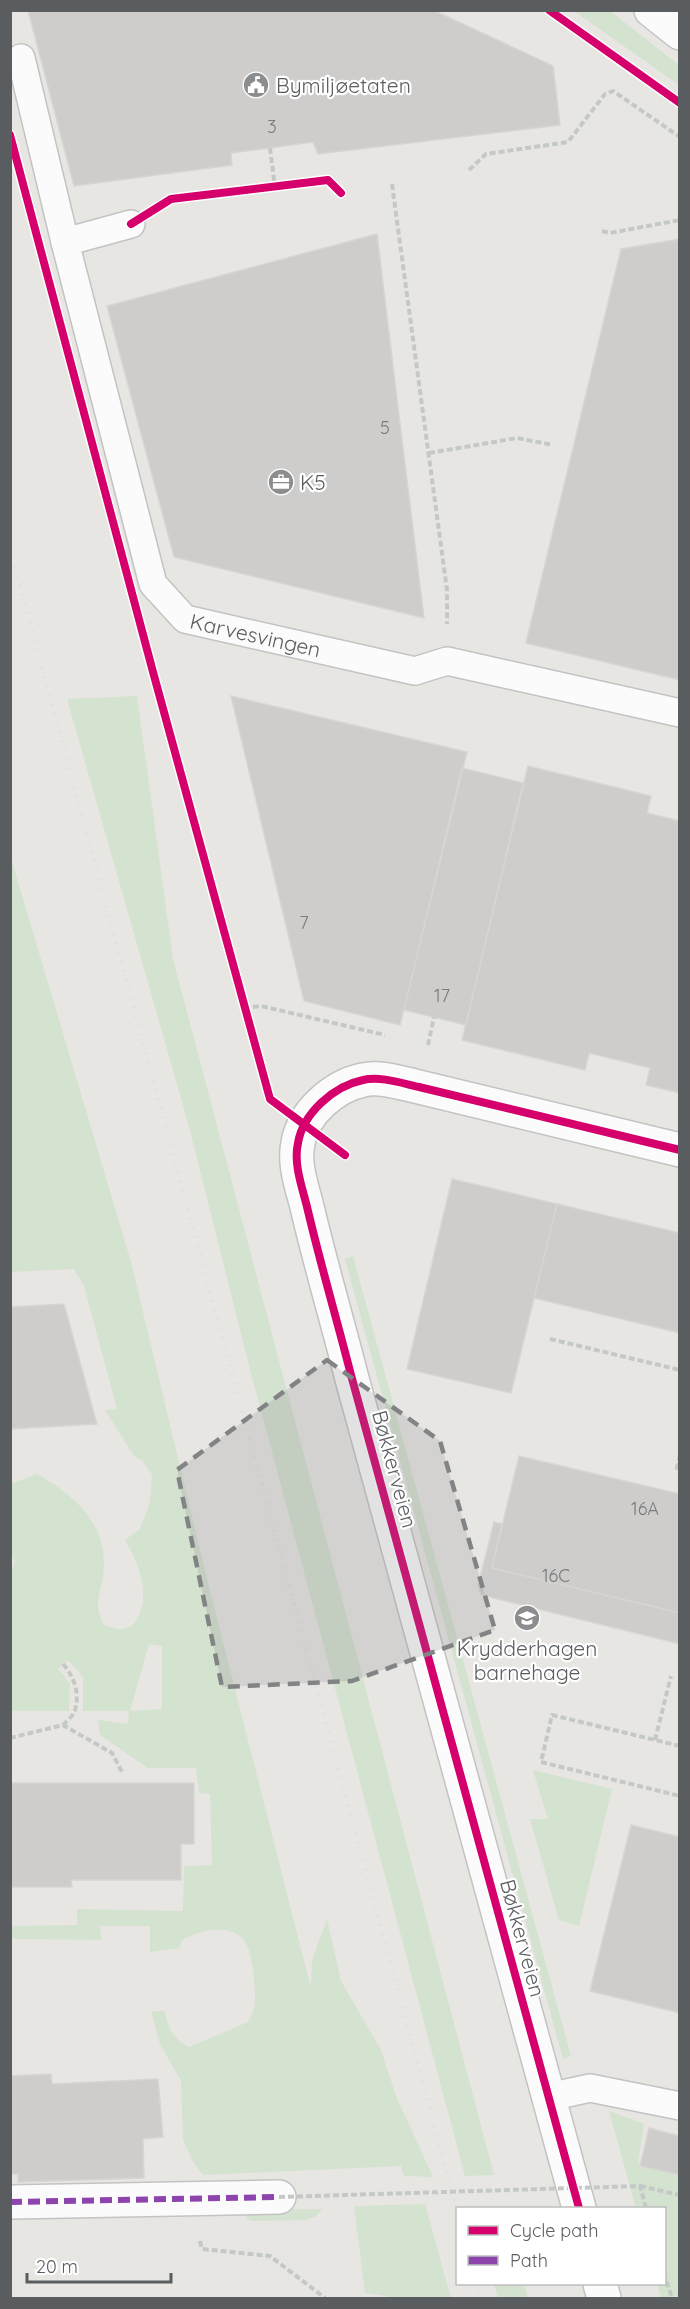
<svg xmlns="http://www.w3.org/2000/svg" width="690" height="2309" font-family="Quicksand,sans-serif">
<style>
.green{fill:#d4e2d0;fill-rule:evenodd}
.building{fill:#cfcdcc;stroke:#d7d5d2;stroke-width:1.5}
.lines{fill:none;stroke-linecap:round;stroke-linejoin:round}
.lane-casing{stroke:#c3c3c3;stroke-width:30}
.street-casing{stroke:#c3c3c3;stroke-width:36}
.secondary-casing{stroke:#c2c3c3;stroke-width:36}
.path{stroke:#c5c9c6;stroke-width:4;stroke-dasharray:6 3;stroke-linecap:butt}
.lane{stroke:#fcfbfb;stroke-width:27}
.street{stroke:#fcfbfb;stroke-width:33}
.secondary{stroke:#fcfbfb;stroke-width:33}
.rail{stroke:#e0e0e0;stroke-width:4.5;stroke-dasharray:1.5 8;stroke-linecap:butt}
.path-bridge{stroke:#c5c9c6;stroke-width:4;stroke-dasharray:6 3;stroke-linecap:butt}
.quiet{stroke:#8e44ad;stroke-width:6;stroke-dasharray:12 6;stroke-linecap:butt}
.cycleway-casing{stroke:#fff;stroke-width:11}
.cycleway{stroke:#d6006c;stroke-width:8}
.marked{fill:#828385;fill-opacity:0.2;stroke:#828385;stroke-width:4.5;stroke-dasharray:12 8;stroke-linejoin:round}
.labels{text-anchor:middle;dominant-baseline:central;stroke-width:4.5;stroke-linejoin:round;paint-order:stroke}
.number-label{font-size:18px;fill:#787a7c}
.poi-label{font-size:21px;fill:#5a5d60;stroke:#fff;text-anchor:start}
.street-label{font-size:21px;fill:#5a5d60;stroke:#fff}
</style>
<rect width="100%" height="100%" fill="#e8e6e3"/>
<!-- green -->
<path class="green" d="M 574,11 L 610,11 L 679,65 L 679,85 Z
M 137,696 L 173,959 L 494,2175 L 465,2176 L 251,1373 L 188,1123 L 67,699 Z
M 10,855 L 131,1262 L 209,1587 L 311,1988 L 312,1960 L 327,1919 L 341,1981 L 381,2050 L 396,2096 L 433,2177 L 404,2176 L 401,2166 L 203,2175 L 192,2160 L 183,2139 L 181,2081 L 160,2044 L 151,2011 L 164,2011 C 169,2029 172,2038 189,2047 L 248,2022 C 250,2018 252,2014 254,2009 C 257,1996 253,1950 244,1940 C 229,1923 199,1930 182,1940 L 179,1948 L 150,1952 L 150,1926 L 100,1926 L 101,1940 L 11,1939 L 11,1926 L 77,1925 L 77,1909 L 183,1911 L 184,1866 L 212,1865 L 210,1794 L 199,1793 L 196,1768 L 148,1768 L 100,1735 L 98,1720 L 128,1724 L 129,1711 L 83,1711 L 83,1677 L 68,1660 L 58,1669 L 70,1683 L 69,1711 L 11,1711 L 10,1574 L 15,1562 L 11,1554 L 11,1484 L 37,1474 C 76,1496 110,1526 103,1576 C 100,1598 93,1603 104,1625 C 114,1629 126,1632 134,1623 C 153,1600 139,1563 125,1540 L 140,1529 L 150,1502 L 152,1475 L 142,1460 L 134,1456 L 105,1410 L 117,1409 L 84,1286 L 74,1269 L 11,1272 ZM 149,1644 L 162,1646 L 162,1709 L 130,1711 Z
M 353,1256 L 571,2056 L 563,2059 L 345,1259 Z
M 533,1770 L 612,1789 L 579,1926 L 559,1920 L 530,1819 L 548,1819 Z
M 609,2111 L 644,2124 L 638,2164 L 679,2175 L 679,2298 L 661,2298 L 657,2284 L 664,2284 L 664,2208 L 636,2208 Z
M 425,2204 L 451,2298 L 398,2298 L 365,2293 L 354,2206 Z
M 246,2209 L 323,2209 L 315,2217 L 304,2220 L 252,2221 L 247,2219 Z
M 494,2284 L 524,2284 L 528,2298 L 498,2298 Z"/>
<!-- building -->
<path class="building" d="M 28,10 L 433,10 L 553,66 L 560,125 L 318,154 L 313,142 L 270,148 L 231,153 L 232,165 L 74,186 Z
M 377,234 L 398,407 L 424,618 L 174,557 L 107,306 Z
M 680,239 L 680,680 L 526,643 L 621,249 Z
M 231,696 L 467,752 L 400,1025 L 304,1001 Z
M 528,766 L 651,796 L 647,813 L 680,821 L 680,1093 L 646,1085 L 650,1068 L 589,1053 L 585,1070 L 462,1040 Z
M 462,768 L 523,783 L 466,1025 L 404,1010 Z
M 452,1179 L 557,1204 L 511,1393 L 407,1369 Z
M 557,1204 L 680,1233 L 680,1333 L 534,1298 Z
M 64,1304 L 97,1424 L 10,1429 L 10,1307 Z
M 519,1456 L 680,1494 L 680,1613 L 492,1568 Z
M 494,1522 L 502,1524 L 492,1568 L 680,1613 L 680,1644 L 482,1595 L 478,1586 Z
M 10,1783 L 194,1783 L 194,1844 L 181,1844 L 181,1880 L 71,1880 L 72,1887 L 10,1887 Z
M 631,1825 L 680,1837 L 680,2013 L 590,1991 Z
M 51,2074 L 52,2084 L 158,2079 L 163,2137 L 143,2139 L 144,2178 L 18,2182 L 18,2174 L 10,2174 L 10,2076 Z
M 649,2128 L 680,2136 L 680,2175 L 640,2166 Z"/>
<g class="lines">
<!-- lane casing -->
<g class="lane-casing">
<g id="lane">
<path id="s1" d="M 21,58 L 65,242 L 153,584 L 185,619 L 415,671 L 447,661 L 680,713"/>
<path d="M 65,242 L 131,224"/>
<path d="M 549,2097 L 590,2088 L 680,2106"/>
</g>
</g>
<!-- street casing -->
<g class="street-casing">
<path id="street" d="M 10,2202 L 279,2197
M 579,2208 C 503,1931 425,1654 351,1375 C 337,1320 321,1266 308,1211 C 303,1189 293,1165 298,1143 C 303,1113 334,1086 363,1080 C 380,1076 401,1083 419,1087 L 680,1150
M 600,2284 L 604,2298"/>
</g>
<!-- secondary casing -->
<g class="secondary-casing">
<path id="secondary" d="M 651,10 L 680,33"/>
</g>
<!-- path -->
<path class="path" d="M 270,148 L 275,187
M 469,170 L 486,154 L 568,142 L 605,94 L 613,91 L 680,137
M 392,184 L 447,590 L 447,624
M 164,204 L 171,199 L 328,180 L 341,193
M 602,231 L 610,233 L 680,220
M 429,453 L 517,438 L 553,445
M 244,1008 L 261,1006 L 385,1035
M 428,1045 L 434,1017
M 550,1339 L 680,1370
M 680,1455 L 677,1468 L 680,1473
M 63,1664 C 74,1677 80,1692 75,1710 C 74,1715 67,1721 63,1725
M 10,1738 L 63,1725 L 112,1753 L 122,1772
M 655,1740 L 671,1676
M 680,1746 L 552,1715 L 541,1762 L 680,1796
M 640,2186 L 680,2195
M 200,2241 L 202,2249 L 270,2256 L 325,2298
M 664,2273 L 672,2298"/>
<!-- lane -->
<use href="#lane" class="lane"/>
<!-- street -->
<use href="#street" class="street"/>
<!-- secondary -->
<use href="#secondary" class="secondary"/>
<!-- rail -->
<path class="rail" d="M 10,548 L 458,2214
M 476,2284 L 480,2298"/>
<!-- path-bridge -->
<path class="path-bridge" d="M 279,2197 L 640,2186 L 646,2208"/>
<!-- quiet -->
<path class="quiet" d="M 10,2202 L 279,2197"/>
<!-- cycleway casing -->
<g class="cycleway-casing">
<path id="cycleway" d="M 549,10 L 680,103
M 10,135 L 153,672 L 270,1099 L 345,1155
M 131,224 L 171,199 L 328,180 L 341,193
M 579,2208 C 503,1931 425,1654 351,1375 C 337,1320 321,1266 308,1211 C 303,1189 293,1165 298,1143 C 303,1113 334,1086 363,1080 C 380,1076 401,1083 419,1087 L 680,1150"/>
</g>
<!-- cycleway -->
<use href="#cycleway" class="cycleway"/>
</g>
<!-- marked area -->
<path class="marked" d="M 327,1360 L 440,1441 L 495,1630 L 352,1681 L 222,1687 L 177,1470 Z"/>
<!-- icons -->
<defs>
<g id="civic-disc" transform="scale(1.35)"><circle r="9.5" fill="#8c8d8e" stroke="#fff"/><path d="M-.6-6.5H3V-4.5H.6V-3L4-1V1h2V6H-6V1h2V-1L-.6-3ZM-1.2 2.5V6h2.4V2.5Z" fill="#fff"/></g>
<g id="office-disc" transform="scale(1.35)"><circle r="9.5" fill="#8c8d8e" stroke="#fff"/><path d="M-6-3h4V-5.5h4V-3h4V5H-6ZM-1-4.5V-3h2v-1.5ZM-6 0V1H6V0Z" fill="#fff"/></g>
<g id="school-disc" transform="scale(1.35)"><circle r="9.5" fill="#8c8d8e" stroke="#fff"/><path d="M0-5L7-2L0 1L-7-2ZM-4 1L0 2.5L4 1V4Q0 6-4 4Z" fill="#fff"/></g>
</defs>
<g fill-rule="evenodd">
<use href="#civic-disc" x="256" y="85"/>
<use href="#office-disc" x="281" y="482"/>
<use href="#school-disc" x="527" y="1618"/>
</g>
<g class="labels">
<!-- number labels -->
<g class="number-label">
<text x="272" y="126">3</text>
<text x="385" y="427">5</text>
<text x="304" y="922">7</text>
<text x="442" y="995">17</text>
<text x="645" y="1508">16A</text>
<text x="556" y="1575">16C</text>
</g>
<!-- poi labels -->
<g class="poi-label">
<text x="276" y="85">Bymiljøetaten</text>
<text x="300" y="482">K5</text>
<text x="527" y="1648" text-anchor="middle">Krydderhagen<tspan x="527" dy="24">barnehage</tspan></text>
</g>
<!-- street labels -->
<g class="street-label">
<text stroke="none"><textPath href="#s1" startOffset="662">Karvesvingen</textPath></text>
<text transform="translate(395 1469) rotate(75)">Bøkkerveien</text>
<text transform="translate(523 1938) rotate(75)">Bøkkerveien</text>
</g>
</g>
<!-- border -->
<rect width="690" height="2309" fill="none" stroke="#5a5d60" stroke-width="24"/>
<!-- legend -->
<rect x="456" y="2207" width="210" height="78" fill="#ffffff" stroke="#bdbebf" stroke-width="1.5"/>
<rect x="468" y="2226" width="30" height="9" fill="#d6006c" stroke="#bdbebf" stroke-width="1.5"/>
<text x="510" y="2237" font-size="18" fill="#5a5d60">Cycle path</text>
<rect x="468" y="2256" width="30" height="9" fill="#8e44ad" stroke="#bdbebf" stroke-width="1.5"/>
<text x="510" y="2267" font-size="18" fill="#5a5d60">Path</text>
<!-- scale -->
<path d="M27 2273v9h144v-9" fill="none" stroke="#5a5d60" stroke-width="3"/>
<text x="36" y="2273" font-size="18" fill="#5a5d60" stroke="#ffffff" stroke-width="4.5" paint-order="stroke">20 m</text>
</svg>
